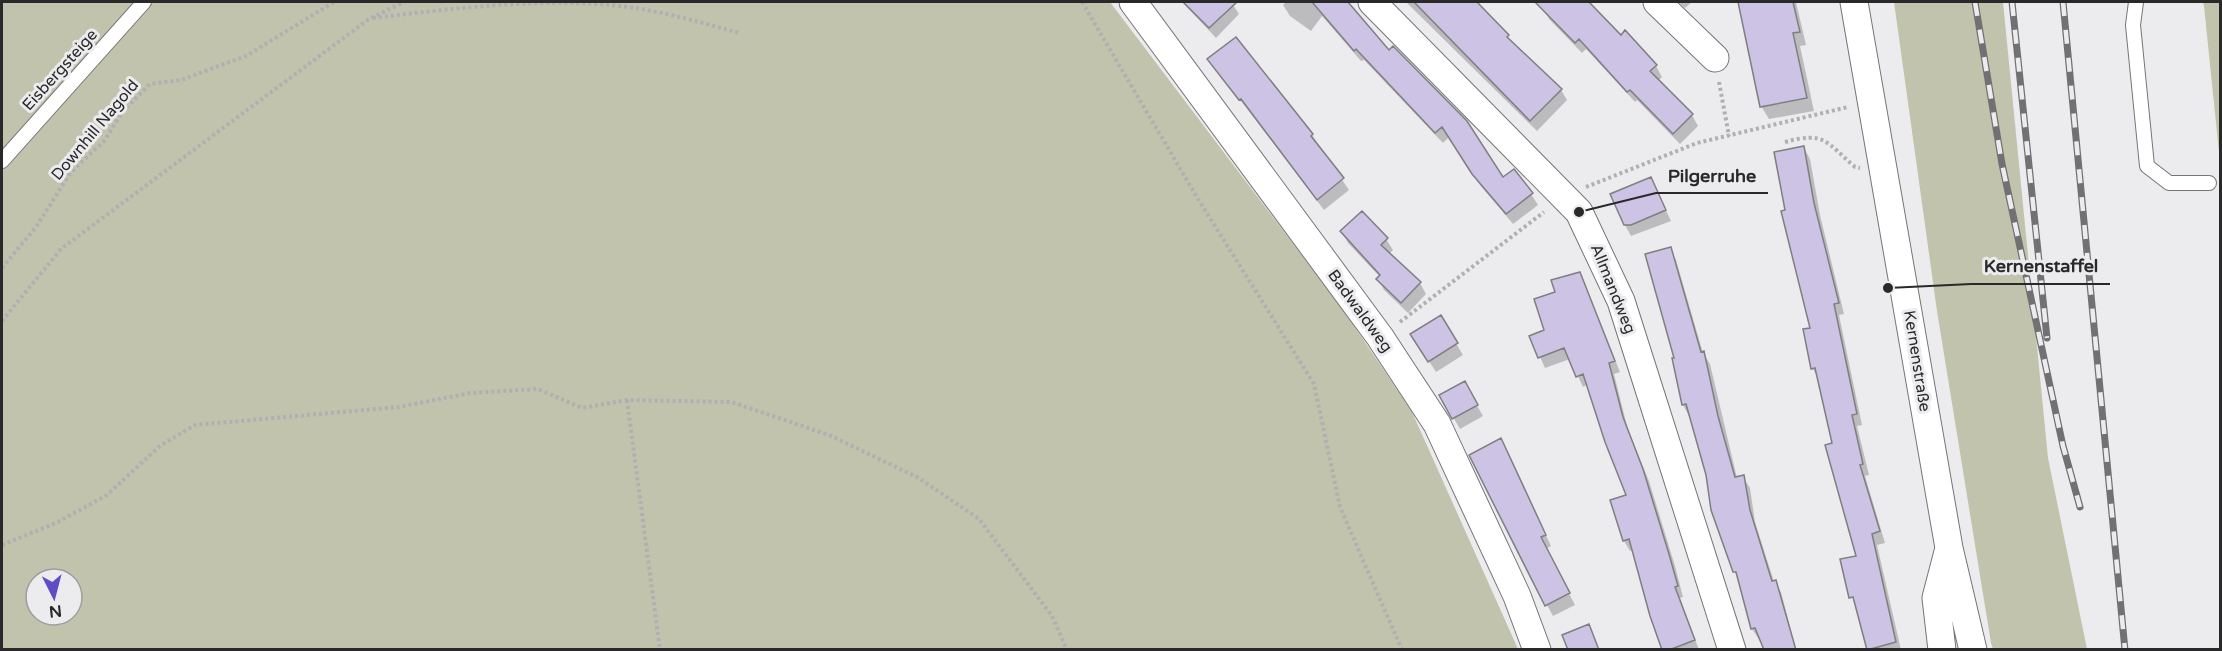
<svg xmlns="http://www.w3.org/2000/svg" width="2222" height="651" font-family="'Varela Round',sans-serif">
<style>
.green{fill:#c2c3ac;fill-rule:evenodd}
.shadow{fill:#0003}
.building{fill:#cdc3e4;stroke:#7f7e81;stroke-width:1.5}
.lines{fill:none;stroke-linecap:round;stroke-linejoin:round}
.service-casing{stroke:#757477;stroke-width:16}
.minor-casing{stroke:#757477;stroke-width:29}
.path{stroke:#b0afb2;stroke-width:4;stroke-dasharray:3 3;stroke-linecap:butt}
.service{stroke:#fff;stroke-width:14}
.minor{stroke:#fff;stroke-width:27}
.rail-casing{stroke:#717072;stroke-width:7}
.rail{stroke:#ecebee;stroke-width:4.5;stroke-dasharray:14;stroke-linecap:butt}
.labels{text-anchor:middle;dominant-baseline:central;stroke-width:6;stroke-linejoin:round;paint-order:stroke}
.street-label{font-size:16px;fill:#29292a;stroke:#ecebee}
.leader{fill:none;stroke:#29292a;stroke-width:2}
.callout-dot{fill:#29292a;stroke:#ecebee;stroke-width:2}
.callout-label{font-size:18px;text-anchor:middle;font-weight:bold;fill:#29292a;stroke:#ecebee;stroke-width:6;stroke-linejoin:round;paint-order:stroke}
</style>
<rect width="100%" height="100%" fill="#ecebee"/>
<!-- green -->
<path class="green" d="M 2,2 L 1110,2 L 1344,311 L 1412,412 L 1518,649 L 2,649 ZM 36,579 L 72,579 L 72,615 L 36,615 Z
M 1894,2 L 2003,2 L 2048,458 L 2087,649 L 1993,649 L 1991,643 L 1937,311 Z
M 2203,2 L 2220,2 L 2220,162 L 2204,6 Z"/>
<!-- shadow -->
<path class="shadow" d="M 1182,2 L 1231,2 L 1239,14 L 1216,38 Z
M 1286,2 L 1345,2 L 1349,4 L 1503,180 L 1531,194 L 1538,205 L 1513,224 L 1480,185 L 1449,137 L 1443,143 L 1364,60 L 1361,61 L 1322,16 L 1311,31 L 1290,16 L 1283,5 Z
M 1406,2 L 1475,2 L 1512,44 L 1561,90 L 1567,100 L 1537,131 Z
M 1549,2 L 1587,2 L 1621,37 L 1656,66 L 1662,77 L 1658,81 L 1692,115 L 1698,126 L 1680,144 L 1637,100 L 1635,102 L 1586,49 L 1582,53 L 1549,19 L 1543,8 Z
M 1678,2 L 1692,2 L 1685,8 Z
M 1745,2 L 1796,2 L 1806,45 L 1800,46 L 1814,111 L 1769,119 L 1761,106 Z
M 1209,59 L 1312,135 L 1349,190 L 1324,210 Z
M 1804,148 L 1810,159 L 1820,215 L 1844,314 L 1839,315 L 1862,425 L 1857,426 L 1869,475 L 1865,476 L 1885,543 L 1877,545 L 1901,650 L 1868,650 L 1842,561 L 1858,557 L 1819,380 L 1813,369 L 1805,331 L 1812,329 L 1786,211 Z
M 1651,179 L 1671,221 L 1631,236 L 1625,225 Z
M 1342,232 L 1386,239 L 1393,250 L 1389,254 L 1420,283 L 1426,294 L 1408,313 L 1384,290 L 1378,279 L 1380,277 L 1348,243 Z
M 1670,249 L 1676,260 L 1703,353 L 1710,364 L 1737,478 L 1743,477 L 1750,488 L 1755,522 L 1774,582 L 1781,592 L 1796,650 L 1766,650 L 1752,629 L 1689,416 L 1683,405 L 1676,359 Z
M 1580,273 L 1620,372 L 1614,374 L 1628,430 L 1649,481 L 1675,566 L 1683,597 L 1680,598 L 1699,650 L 1666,650 L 1634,550 L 1630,551 L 1624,541 L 1628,496 L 1587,385 L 1583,387 L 1570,359 L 1545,368 L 1531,337 L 1546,331 L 1557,293 Z
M 1440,317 L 1463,355 L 1436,372 L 1419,346 Z
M 1464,383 L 1483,416 L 1460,429 L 1441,396 Z
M 1506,451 L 1551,546 L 1546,549 L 1575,605 L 1553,616 L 1547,605 Z"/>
<!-- building -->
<path class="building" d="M 1183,2 L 1237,2 L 1209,28 Z
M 1312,2 L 1348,2 L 1389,50 L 1393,46 L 1467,121 L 1503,177 L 1514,169 L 1533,193 L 1506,214 L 1472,174 L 1442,127 L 1435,133 L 1356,49 L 1354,51 Z
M 1414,2 L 1477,2 L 1509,35 L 1507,37 L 1562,89 L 1530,121 Z
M 1535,2 L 1589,2 L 1621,35 L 1625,30 L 1657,65 L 1650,71 L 1693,114 L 1673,134 L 1630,90 L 1627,92 L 1579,39 L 1575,43 Z
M 1738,2 L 1793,2 L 1800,32 L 1793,33 L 1807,98 L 1760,107 Z
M 1236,37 L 1313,134 L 1311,136 L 1344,178 L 1317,200 L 1241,99 L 1239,100 L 1207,59 Z
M 1804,146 L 1814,203 L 1839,303 L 1834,304 L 1857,414 L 1852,415 L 1863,464 L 1860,465 L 1880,531 L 1872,534 L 1896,642 L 1867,650 L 1853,597 L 1849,598 L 1840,559 L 1856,556 L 1825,445 L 1832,443 L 1815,368 L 1811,369 L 1803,329 L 1810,328 L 1781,211 L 1785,210 L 1774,152 Z
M 1651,177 L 1666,210 L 1631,225 L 1624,225 L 1610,194 Z
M 1362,211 L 1388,238 L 1381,245 L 1421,282 L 1401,303 L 1376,279 L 1380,275 L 1340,231 Z
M 1671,247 L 1701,352 L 1704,351 L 1718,416 L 1735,477 L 1744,475 L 1750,510 L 1772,581 L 1776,580 L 1796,650 L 1764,650 L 1755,628 L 1751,629 L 1736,572 L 1733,572 L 1711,510 L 1706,475 L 1686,404 L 1682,405 L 1672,358 L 1674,358 L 1645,254 Z
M 1580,272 L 1615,361 L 1609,363 L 1623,417 L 1643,469 L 1669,554 L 1678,586 L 1675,587 L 1695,640 L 1669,650 L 1662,650 L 1650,616 L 1629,539 L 1623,541 L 1610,500 L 1626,495 L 1605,442 L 1583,374 L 1576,377 L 1564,348 L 1538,358 L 1529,336 L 1544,330 L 1534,299 L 1555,292 L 1551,280 Z
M 1441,315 L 1458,343 L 1428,362 L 1410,334 Z
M 1465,381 L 1478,405 L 1452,419 L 1439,395 Z
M 1501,438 L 1546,535 L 1541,537 L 1570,593 L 1545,606 L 1469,455 Z
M 1589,624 L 1599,650 L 1568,650 L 1562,635 Z"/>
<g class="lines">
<!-- service casing -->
<g class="service-casing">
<path id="service" d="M 2136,2 L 2133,25 L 2147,166 L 2169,183 L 2209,183
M 2,161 L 144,2"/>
</g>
<!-- minor casing -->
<g class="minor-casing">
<path id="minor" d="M 1133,2 L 1380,337 L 1437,424 L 1517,596 L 1537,650
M 1372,2 L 1579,212 L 1621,301 L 1732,650
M 1657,2 L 1715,58
M 1854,2 L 1949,548 L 1973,650
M 1942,650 L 1936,598 L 1948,552"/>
</g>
<!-- path -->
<path class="path" d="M 1082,2 L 1198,199 L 1314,384 L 1340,507 L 1402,650
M 373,18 C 447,9 521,0 596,4 C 644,6 693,20 739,33
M 1719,82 L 1729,136
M 1785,142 C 1825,131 1826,142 1855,167 L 1860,168
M 1586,187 L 1697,143 L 1848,107
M 2,268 L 36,227 L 71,172 L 105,140 L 122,112 L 150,84 L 181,80 L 246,56 L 334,2
M 2,321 L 61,249 L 369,19 L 404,2
M 1400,322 L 1544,212
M 627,400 L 660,650
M 2,545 L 58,522 L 107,495 L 161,445 L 195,425 L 399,407 L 470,393 L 538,389 L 582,408 L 627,400 L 731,402 L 829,435 L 919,478 L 979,519 L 1052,616 L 1067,650"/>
<!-- service -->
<use href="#service" class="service"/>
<!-- minor -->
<use href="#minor" class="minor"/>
<!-- rail casing -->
<g class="rail-casing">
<path id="rail" d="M 1975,2 L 2002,164 L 2063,446 L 2080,507
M 2012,2 L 2047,338
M 2063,2 L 2125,650"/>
</g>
<!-- rail -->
<use href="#rail" class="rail"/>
</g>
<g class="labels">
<!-- street labels -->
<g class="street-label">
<text transform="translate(60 70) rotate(-48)">Eisbergsteige</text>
<text transform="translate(95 130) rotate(-50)">Downhill Nagold</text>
<text transform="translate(1613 289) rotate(68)">Allmandweg</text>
<text transform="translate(1360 311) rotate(54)">Badwaldweg</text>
<text transform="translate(1917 361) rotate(81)">Kernenstraße</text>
</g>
</g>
<!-- callouts -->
<path class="leader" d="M1579 212L1656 193H1768M1888 288L1971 284H2110"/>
<g class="callout-dot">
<circle cx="1579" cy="212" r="6"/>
<circle cx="1888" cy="288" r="6"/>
</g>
<g class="callout-label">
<text x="1712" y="182">Pilgerruhe</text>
<text x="2041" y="272">Kernenstaffel</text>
</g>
<!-- border -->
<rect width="2222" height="651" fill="none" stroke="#29292a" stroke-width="6"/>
<!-- north arrow -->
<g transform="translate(54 597) rotate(174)"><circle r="28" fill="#ecebee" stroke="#9e9da0" stroke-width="1.5"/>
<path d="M0-4.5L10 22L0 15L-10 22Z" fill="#604dc6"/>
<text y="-9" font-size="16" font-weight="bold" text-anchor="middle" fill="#29292a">N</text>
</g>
</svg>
